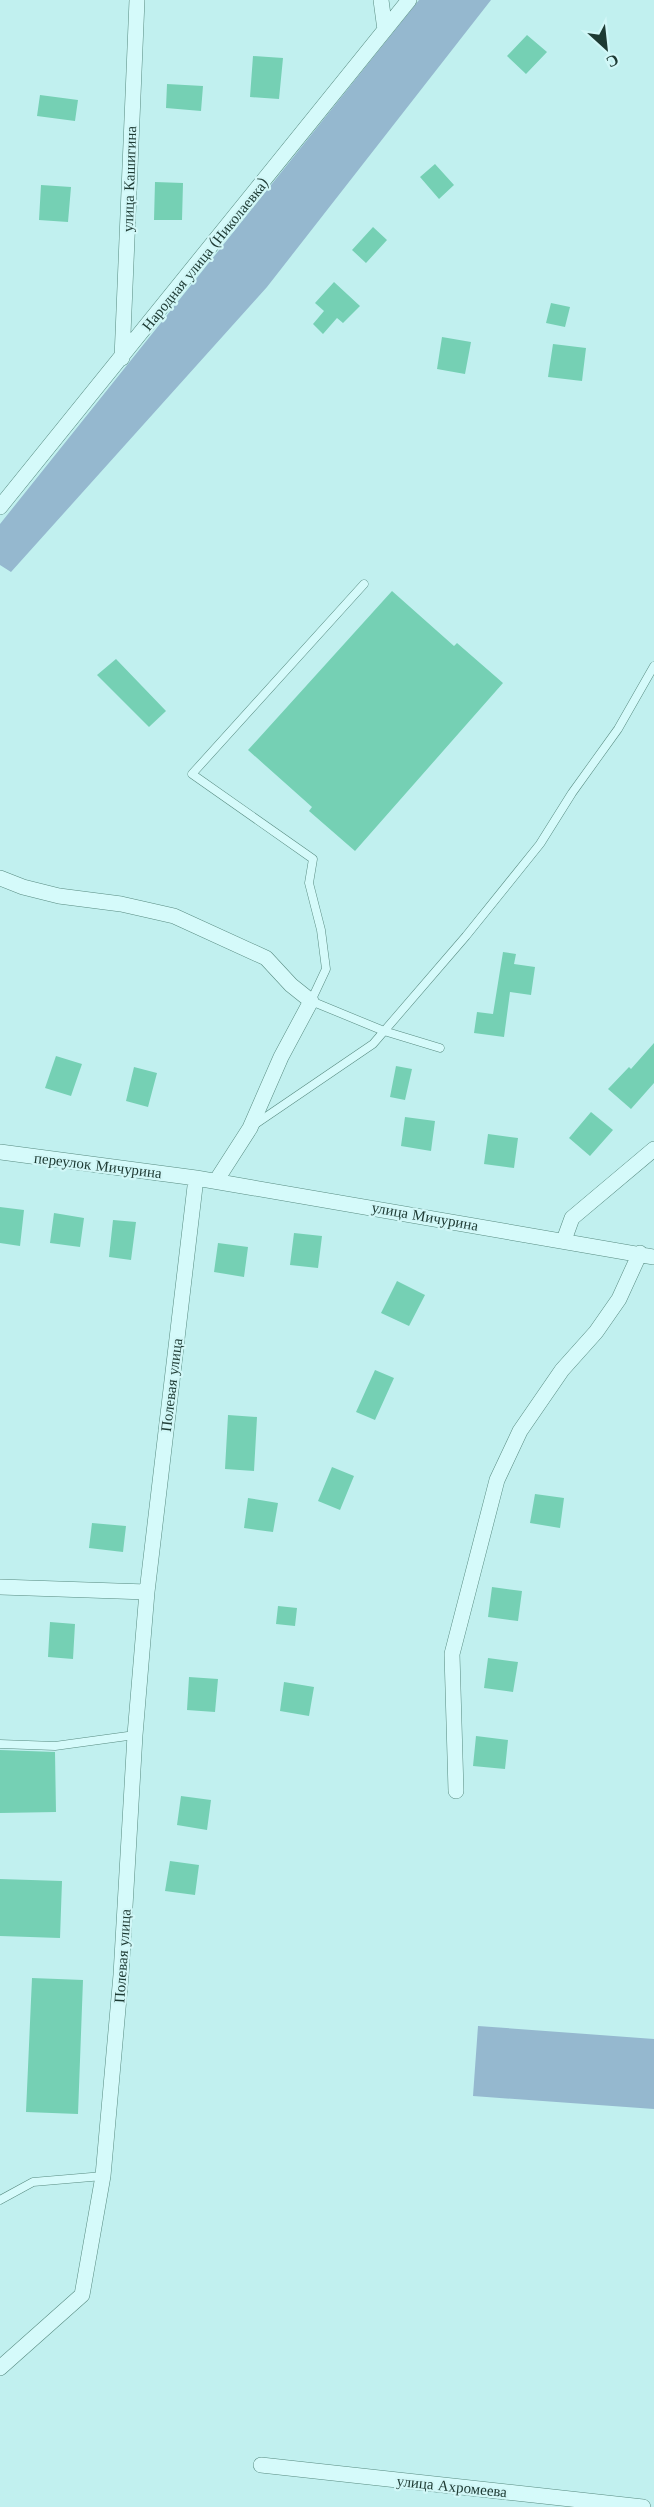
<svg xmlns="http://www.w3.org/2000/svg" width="654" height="2507" font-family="'Libre Baskerville',serif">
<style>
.green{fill:#95b8cf}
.building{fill:#75d0b4}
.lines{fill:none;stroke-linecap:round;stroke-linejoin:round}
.lane-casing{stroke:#588b81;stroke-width:9}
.street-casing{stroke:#588b81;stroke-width:16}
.lane{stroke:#d5fafa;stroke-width:8}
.street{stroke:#d5fafa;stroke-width:15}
.labels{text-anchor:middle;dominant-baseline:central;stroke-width:4.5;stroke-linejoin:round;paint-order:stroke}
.street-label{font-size:15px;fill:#1d3a33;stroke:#d1f7f7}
</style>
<rect width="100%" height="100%" fill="#c1f0ef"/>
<!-- green -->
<path class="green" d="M 419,0 L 491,0 L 267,287 L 11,572 L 0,565 L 0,524 Z
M 478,2026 L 654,2039 L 654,2109 L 473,2096 Z"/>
<!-- building -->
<path class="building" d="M 527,35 L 547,52 L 526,74 L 507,56 Z
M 253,56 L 283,58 L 279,99 L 250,97 Z
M 167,84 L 203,86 L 201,111 L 166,108 Z
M 40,95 L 78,100 L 75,121 L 37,116 Z
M 435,164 L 454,185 L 439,199 L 420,177 Z
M 155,182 L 183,183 L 182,220 L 154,220 Z
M 41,185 L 71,187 L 68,222 L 39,220 Z
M 373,227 L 387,240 L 366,263 L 352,250 Z
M 334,282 L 360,306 L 343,323 L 337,318 L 323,334 L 313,324 L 324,311 L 315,303 Z
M 551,303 L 570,307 L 565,327 L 546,323 Z
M 442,337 L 471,342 L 465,374 L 437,369 Z
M 553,344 L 586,348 L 582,381 L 548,377 Z
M 392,591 L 454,646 L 457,643 L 503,683 L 355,851 L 309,811 L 312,807 L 248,750 Z
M 116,659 L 166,711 L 149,727 L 97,675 Z
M 503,952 L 516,954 L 514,964 L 535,967 L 531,995 L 510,992 L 504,1037 L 474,1033 L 477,1012 L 493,1014 Z
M 654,1043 L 654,1083 L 631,1109 L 608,1089 L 629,1067 L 631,1069 Z
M 56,1056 L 82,1064 L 71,1096 L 45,1088 Z
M 396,1066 L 412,1069 L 405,1100 L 390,1097 Z
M 134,1067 L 157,1073 L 148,1107 L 126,1101 Z
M 591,1112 L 613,1130 L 590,1156 L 569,1138 Z
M 405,1117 L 435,1121 L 431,1151 L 401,1146 Z
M 488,1134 L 518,1138 L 514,1168 L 484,1164 Z
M 0,1207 L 24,1210 L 20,1246 L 0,1243 Z
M 54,1213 L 84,1218 L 80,1247 L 50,1243 Z
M 113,1220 L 136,1222 L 131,1260 L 109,1257 Z
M 294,1233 L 322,1236 L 318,1268 L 290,1265 Z
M 218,1243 L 248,1247 L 244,1277 L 214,1272 Z
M 397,1281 L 425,1295 L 409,1326 L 381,1313 Z
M 375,1370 L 394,1378 L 375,1420 L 356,1412 Z
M 228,1415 L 257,1417 L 254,1471 L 225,1469 Z
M 332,1467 L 354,1476 L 340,1510 L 318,1501 Z
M 535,1494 L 564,1498 L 560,1528 L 530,1523 Z
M 248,1498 L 278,1503 L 273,1532 L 244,1528 Z
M 92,1523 L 126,1526 L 123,1552 L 89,1548 Z
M 492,1587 L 522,1591 L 518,1621 L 488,1617 Z
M 278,1606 L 297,1608 L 295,1626 L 276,1624 Z
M 50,1622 L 75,1624 L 73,1659 L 48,1657 Z
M 488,1658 L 518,1662 L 513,1692 L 484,1688 Z
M 189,1677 L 218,1679 L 215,1712 L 187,1710 Z
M 284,1682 L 314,1687 L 309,1716 L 280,1711 Z
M 476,1736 L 508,1740 L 505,1769 L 473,1766 Z
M 0,1750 L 55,1752 L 56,1812 L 0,1813 Z
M 181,1796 L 211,1800 L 207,1830 L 177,1825 Z
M 170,1861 L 199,1865 L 195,1895 L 165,1891 Z
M 0,1879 L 62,1881 L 60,1938 L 0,1936 Z
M 32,1978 L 83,1980 L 78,2114 L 26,2112 Z"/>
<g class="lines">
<!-- lane casing -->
<g class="lane-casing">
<path id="lane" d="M 364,584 L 192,774 L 313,859 L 309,883 L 321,930 L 326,969 L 311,1001 L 384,1031 L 440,1048
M 254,1125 L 373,1044 L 466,936 L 540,844 L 572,793 L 618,729 L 654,666
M 0,1744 L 55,1746 L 135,1735
M 0,2200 L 33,2182 L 103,2176"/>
</g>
<!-- street casing -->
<g class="street-casing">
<path id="street" d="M 381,0 L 385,30
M 122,358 L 137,0
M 0,507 L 409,0
M 0,878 L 23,887 L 59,896 L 121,904 L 174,916 L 266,958 L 291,985 L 311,1001 L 281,1057 L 250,1128 L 216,1181
M 0,1152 L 196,1178 L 654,1257
M 564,1240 L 572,1218 L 654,1149
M 0,1587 L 147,1592
M 456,1791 L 452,1654 L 497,1480 L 520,1431 L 562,1370 L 596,1332 L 619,1299 L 640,1253
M 0,2368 L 82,2295 L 103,2176 L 121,1975 L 135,1735 L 147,1592 L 196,1178
M 261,2465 L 643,2507"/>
</g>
<!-- lane -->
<use href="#lane" class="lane"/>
<!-- street -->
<use href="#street" class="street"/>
</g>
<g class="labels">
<!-- street labels -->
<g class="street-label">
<text transform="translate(129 179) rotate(-88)">улица Кашигина</text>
<text transform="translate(205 254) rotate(-51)">Народная улица (Николаевка)</text>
<text transform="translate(98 1165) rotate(7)">переулок Мичурина</text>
<text transform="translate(425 1216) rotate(10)">улица Мичурина</text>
<text transform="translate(171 1385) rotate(-83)">Полевая улица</text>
<text transform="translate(122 1956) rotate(-86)">Полевая улица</text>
<text transform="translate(452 2486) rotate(6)">улица Ахромеева</text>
</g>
</g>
<!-- north arrow -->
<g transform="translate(606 48) rotate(153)" stroke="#d1f7f7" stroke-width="4.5" paint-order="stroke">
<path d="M0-4.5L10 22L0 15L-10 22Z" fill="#1d3a33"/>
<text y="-9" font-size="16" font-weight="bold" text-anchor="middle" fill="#1d3a33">С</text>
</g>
</svg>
